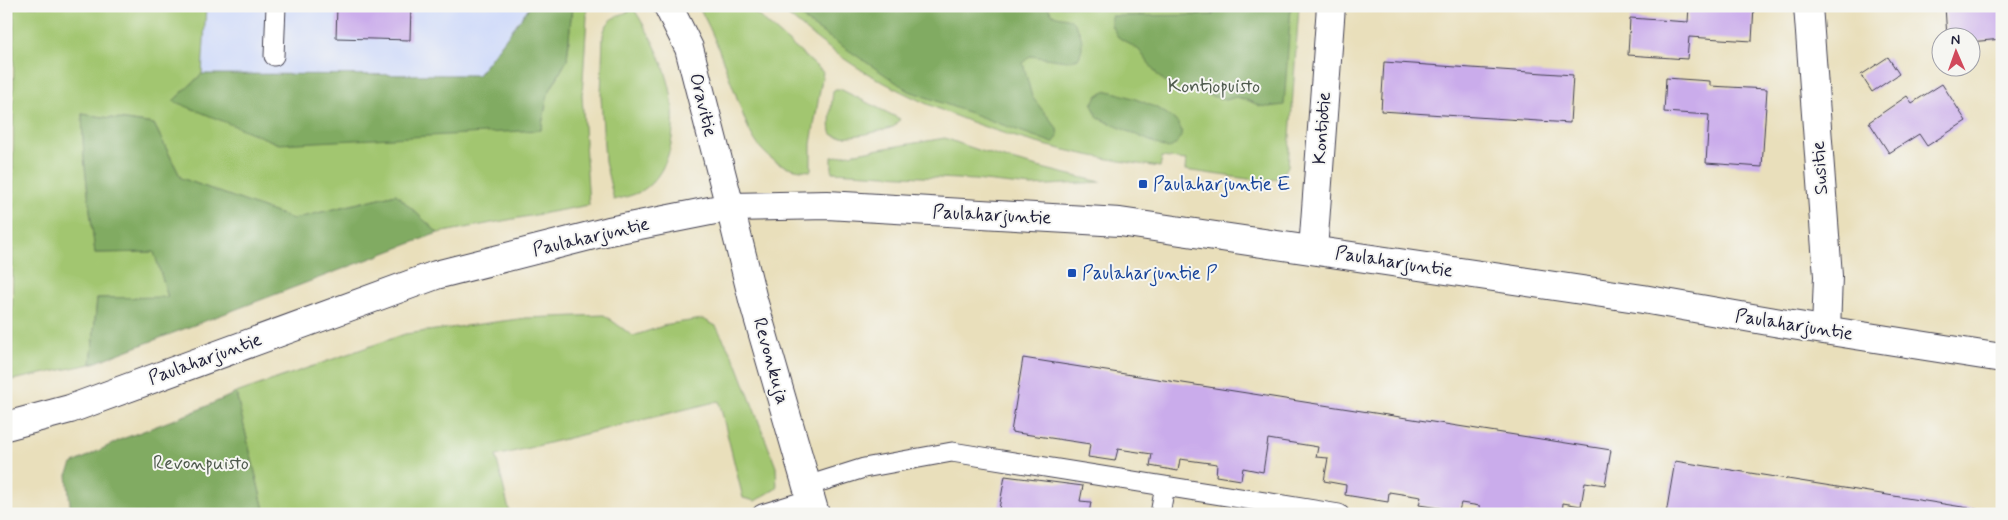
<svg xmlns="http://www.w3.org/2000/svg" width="2008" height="520" font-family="Mynerve,sans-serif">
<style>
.built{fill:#cfdafa}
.green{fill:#a2c670;stroke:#627456}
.forest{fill:#81ab62;stroke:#52664e}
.building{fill:#caaceb}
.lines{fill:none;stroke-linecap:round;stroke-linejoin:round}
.lane-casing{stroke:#403e4e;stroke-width:21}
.street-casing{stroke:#403e4e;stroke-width:30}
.secondary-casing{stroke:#403e4e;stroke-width:30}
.lane{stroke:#fff;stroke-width:19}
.street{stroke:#fff;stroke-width:28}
.secondary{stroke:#fff;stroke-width:28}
.transit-dot{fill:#1a4fb4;stroke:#f6f6f2;stroke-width:2}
.labels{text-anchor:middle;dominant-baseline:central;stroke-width:4;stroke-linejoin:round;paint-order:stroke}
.park-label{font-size:19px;fill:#4f5b4e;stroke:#f6f6f2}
.street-label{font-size:19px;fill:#22223b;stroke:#f6f6f2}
.transit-label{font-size:19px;fill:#164399;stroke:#f6f6f2;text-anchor:start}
</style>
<rect width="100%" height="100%" fill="#f6f6f2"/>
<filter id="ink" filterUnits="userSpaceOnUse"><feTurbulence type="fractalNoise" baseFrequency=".02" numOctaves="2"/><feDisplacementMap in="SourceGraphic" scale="10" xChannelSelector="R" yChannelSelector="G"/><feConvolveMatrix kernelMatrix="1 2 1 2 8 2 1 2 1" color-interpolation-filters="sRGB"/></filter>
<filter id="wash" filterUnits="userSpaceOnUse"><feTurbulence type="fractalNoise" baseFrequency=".0096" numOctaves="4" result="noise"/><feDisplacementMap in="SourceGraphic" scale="20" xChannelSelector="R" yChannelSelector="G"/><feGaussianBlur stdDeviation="1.12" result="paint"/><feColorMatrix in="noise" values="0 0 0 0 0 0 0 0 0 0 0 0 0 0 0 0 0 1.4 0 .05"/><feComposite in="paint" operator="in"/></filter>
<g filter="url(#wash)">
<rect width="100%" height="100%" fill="#e9dfbb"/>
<!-- built -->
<path class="built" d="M 206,6 L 530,6 L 478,75 L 202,74 Z"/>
<!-- green -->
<path class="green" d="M 14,6 L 206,6 L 202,74 L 174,100 L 541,130 L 548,94 L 567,60 L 572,6 L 586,6 L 587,17 L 582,95 L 589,205 L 438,233 L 396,194 L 293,219 L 181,178 L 154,124 L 82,114 L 84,158 L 95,253 L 155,252 L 168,298 L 97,298 L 91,364 L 12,380 Z
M 698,6 L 747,6 L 823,72 L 811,144 L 811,171 C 794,170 778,166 765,153 C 750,139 743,115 736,95 C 724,65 715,34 698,6 Z
M 777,6 L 1299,6 L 1288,166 C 1282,178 1275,180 1262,181 L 1185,170 L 1186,160 L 1162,157 L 1160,167 C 1054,153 958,126 865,72 C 834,54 804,29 777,6 Z
M 634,9 C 647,30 659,51 666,74 C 678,109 678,163 646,188 C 637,195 625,197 614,200 L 605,162 L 601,97 L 603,35 C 607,17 619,16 634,9 Z
M 835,89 L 840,89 L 900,119 C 898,121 896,126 893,127 C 884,131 838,141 832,134 C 828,128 832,100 833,92 Z
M 945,138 C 996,158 1048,170 1101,182 L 1031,186 L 975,180 L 832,172 L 832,157 Z
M 604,315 L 633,336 L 669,324 L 703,319 L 716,326 L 736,362 L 776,467 L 777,488 L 755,501 L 743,498 L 719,401 L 496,456 L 510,514 L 265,514 L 236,393 L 405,334 L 526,318 Z"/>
<!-- forest -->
<path class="forest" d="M 530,6 L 572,6 L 567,60 L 548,94 L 541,130 L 279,144 L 173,101 L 202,74 L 478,75 Z
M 794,6 L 1048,6 C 1051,17 1058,16 1067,18 C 1076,21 1083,37 1082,46 C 1082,50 1080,54 1079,58 L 1067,61 L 1030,56 L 1023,63 L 1032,97 L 1057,128 L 1058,137 L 1053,143 L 909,91 L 808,23 Z
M 1213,6 L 1291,6 L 1284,105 L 1269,107 L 1260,106 L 1247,100 L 1236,97 L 1226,100 L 1171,85 L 1159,77 L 1139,50 L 1118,37 L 1111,25 L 1111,16 L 1213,15 Z
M 1108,91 C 1124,94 1188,114 1181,136 C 1178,143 1174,146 1168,149 L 1098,118 L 1092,104 L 1098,95 Z
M 82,114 L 154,124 L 181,178 L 293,219 L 396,194 L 438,233 L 91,364 L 97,298 L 168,297 L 154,252 L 95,253 L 84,158 Z
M 236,393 L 265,514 L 71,514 L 67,475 L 72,464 L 122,439 L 191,413 Z"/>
<g id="blocks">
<!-- building -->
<path class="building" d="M 337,6 L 411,6 L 410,40 L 336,38 Z
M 1689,6 L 1754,6 L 1752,41 L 1689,37 L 1687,59 L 1628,55 L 1630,18 L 1688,22 Z
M 1945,6 L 2002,6 L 2002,39 L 1970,42 L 1970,38 L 1947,38 Z
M 1888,57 L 1899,74 L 1872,92 L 1861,75 Z
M 1384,62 L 1573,75 L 1570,123 L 1381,111 Z
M 1666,78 L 1710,81 L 1710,86 L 1767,89 L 1762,167 L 1706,163 L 1709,115 L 1664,112 Z
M 1942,84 L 1966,121 L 1927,146 L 1919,134 L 1889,153 L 1869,122 L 1907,96 L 1912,103 Z
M 1023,358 L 1611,450 L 1605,485 L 1585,482 L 1581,506 L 1563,503 L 1562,514 L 1479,514 L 1480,506 L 1461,503 L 1459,511 L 1419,505 L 1421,497 L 1389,492 L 1388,502 L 1345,495 L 1346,485 L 1324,481 L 1328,458 L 1316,457 L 1318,447 L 1268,439 L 1263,472 L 1243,468 L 1241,480 L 1216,476 L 1217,464 L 1180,459 L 1178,471 L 1150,466 L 1152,454 L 1118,449 L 1115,461 L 1088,457 L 1090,444 L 1011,432 Z
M 1675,461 L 2000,513 L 2000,514 L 1666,514 Z
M 1005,476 L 1083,486 L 1080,501 L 1091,502 L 1089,514 L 998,514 Z"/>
</g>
</g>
<g filter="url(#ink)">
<use href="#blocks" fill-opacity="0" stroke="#403e4e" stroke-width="1"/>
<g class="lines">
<!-- lane casing -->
<g class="lane-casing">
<path id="lane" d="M 274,56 L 276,6
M 807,486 L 864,468 L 952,452 L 1339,514
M 762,514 L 811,499
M 1160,514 L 1165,486"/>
</g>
<!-- street casing -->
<g class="street-casing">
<path id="street" d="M 1808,6 L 1828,276 L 1826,330
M 730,207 L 753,300 L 815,514
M 1313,250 L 1331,6"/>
</g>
<!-- secondary casing -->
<g class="secondary-casing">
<path id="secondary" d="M 668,6 L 689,48 L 730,207
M 6,426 L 70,409 L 436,275 L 609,231 L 730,207 L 827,205 L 1120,222 L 1643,299 L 1792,325 L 2002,358"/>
</g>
<!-- lane -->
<use href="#lane" class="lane"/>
<!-- street -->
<use href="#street" class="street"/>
<!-- secondary -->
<use href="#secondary" class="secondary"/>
</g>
</g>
<!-- markers -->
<g class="transit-dot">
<rect x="1138" y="179" width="10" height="10" rx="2.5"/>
<rect x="1067" y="268" width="10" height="10" rx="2.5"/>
</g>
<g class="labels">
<!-- park labels -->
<g class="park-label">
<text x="1214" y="86">Kontiopuisto</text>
<text x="201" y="463">Revonpuisto</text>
</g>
<!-- street labels -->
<g class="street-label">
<text transform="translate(703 105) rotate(76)">Oravitie</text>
<text transform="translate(1322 128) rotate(-86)">Kontiotie</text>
<text transform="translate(1820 168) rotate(-94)">Susitie</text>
<text transform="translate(992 215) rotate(3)">Paulaharjuntie</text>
<text transform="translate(591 237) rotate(-13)">Paulaharjuntie</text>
<text transform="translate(1394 262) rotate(9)">Paulaharjuntie</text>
<text transform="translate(1794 325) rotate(9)">Paulaharjuntie</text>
<text transform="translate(205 359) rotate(-20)">Paulaharjuntie</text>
<text transform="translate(771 361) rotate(74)">Revonkuja</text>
</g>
<!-- transit labels -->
<g class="transit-label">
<text x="1153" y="184">Paulaharjuntie E</text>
<text x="1082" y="273">Paulaharjuntie P</text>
</g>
</g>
<!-- margin -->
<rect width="2008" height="520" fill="none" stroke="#f6f6f2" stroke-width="25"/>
<!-- north arrow -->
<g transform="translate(1956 52) rotate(358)"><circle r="24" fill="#f6f6f2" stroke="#a1a1a9"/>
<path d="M0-4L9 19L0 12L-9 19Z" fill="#d1495b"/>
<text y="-8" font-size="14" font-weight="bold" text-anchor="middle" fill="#22223b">N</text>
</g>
</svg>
